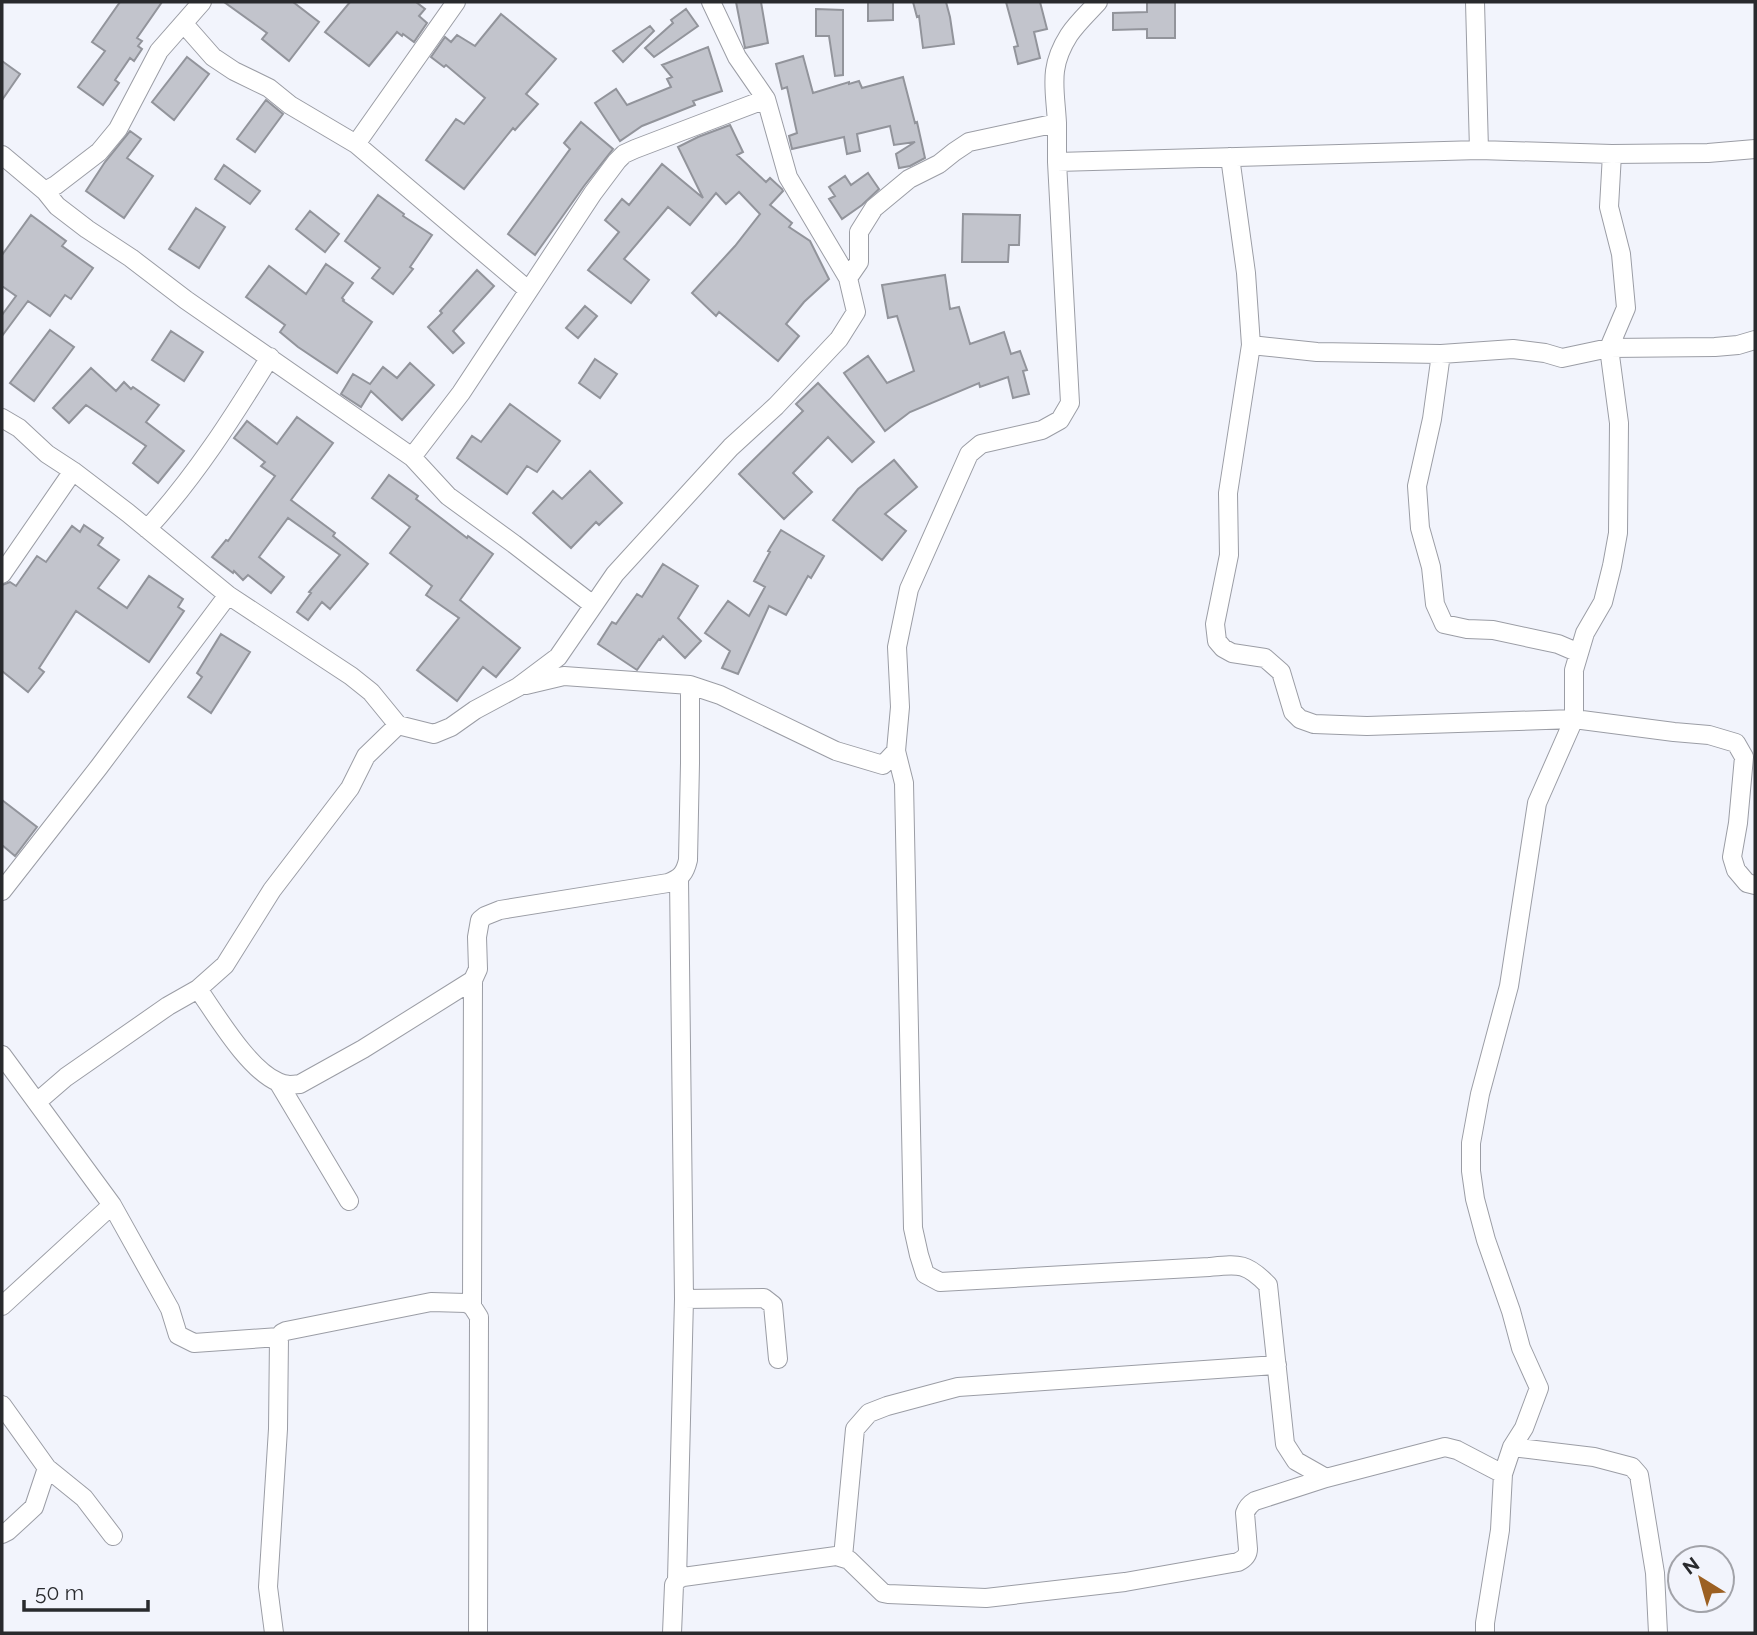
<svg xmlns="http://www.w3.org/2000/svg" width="1757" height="1635" font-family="Raleway,sans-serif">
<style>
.building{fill:#c2c4cc;stroke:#92949b;stroke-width:2}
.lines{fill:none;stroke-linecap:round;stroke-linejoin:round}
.minor-casing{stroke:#9b9da5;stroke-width:20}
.minor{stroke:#fff;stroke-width:18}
</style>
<rect width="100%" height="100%" fill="#f2f4fc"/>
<!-- building -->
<path class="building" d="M 120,2 L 162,2 L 137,38 L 142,41 L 138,46 L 142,49 L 134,61 L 130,58 L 115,80 L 119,83 L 103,105 L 78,87 L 105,51 L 92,42 Z
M 224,2 L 293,2 L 319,22 L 289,61 L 262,39 L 267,33 Z
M 350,2 L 416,2 L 425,9 L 419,16 L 427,23 L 414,42 L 403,34 L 402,36 L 397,32 L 369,66 L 325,32 Z
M 736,2 L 761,2 L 768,43 L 745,48 Z
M 868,2 L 893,2 L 893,20 L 868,21 Z
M 913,2 L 946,2 L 950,17 L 954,44 L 923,48 L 919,16 L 917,17 Z
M 1006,2 L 1040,2 L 1047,29 L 1034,32 L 1040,58 L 1018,64 L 1014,47 L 1018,46 Z
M 1147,2 L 1175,2 L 1175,38 L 1147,38 L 1147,29 L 1113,30 L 1113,13 L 1147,12 Z
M 686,9 L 698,26 L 654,57 L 645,48 L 673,23 L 671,20 Z
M 816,9 L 843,10 L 843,75 L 835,76 L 829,36 L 816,36 Z
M 501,14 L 556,59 L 526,94 L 538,104 L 515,130 L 513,128 L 464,189 L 426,160 L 456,119 L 464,124 L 485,98 L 446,65 L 444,67 L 431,57 L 445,37 L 451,42 L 457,35 L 475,46 Z
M 650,26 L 654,31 L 623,62 L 613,51 Z
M 708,47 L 722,91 L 693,101 L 695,105 L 642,126 L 620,141 L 595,103 L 616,89 L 627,105 L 671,87 L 667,79 L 672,77 L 662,65 Z
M 803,56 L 813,93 L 849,82 L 849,84 L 859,81 L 862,88 L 903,77 L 915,123 L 917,122 L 925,158 L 910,166 L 899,168 L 896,154 L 915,142 L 894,145 L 890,126 L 857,134 L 860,151 L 847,154 L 844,137 L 792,149 L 789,136 L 797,133 L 787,87 L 782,89 L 776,64 Z
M 187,57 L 209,74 L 174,120 L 152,102 Z
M 2,61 L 20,74 L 2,100 Z
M 266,100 L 283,114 L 255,152 L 237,139 Z
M 581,122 L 613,149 L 584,186 L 535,255 L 508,234 L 570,149 L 564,143 Z
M 730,125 L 743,152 L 737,155 L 766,182 L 770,178 L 782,189 L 783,191 L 770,205 L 792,223 L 789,227 L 810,241 L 829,279 L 804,302 L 786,324 L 799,336 L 778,361 L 719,312 L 716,316 L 692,293 L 735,246 L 760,214 L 739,192 L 726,204 L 716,193 L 690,225 L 668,207 L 624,259 L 649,280 L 631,303 L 588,270 L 619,232 L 605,220 L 622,199 L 629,205 L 662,164 L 703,198 L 678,147 L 698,137 Z
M 130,131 L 141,139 L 127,158 L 153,176 L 124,218 L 86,191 L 105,162 Z
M 224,165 L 260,191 L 250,204 L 215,179 Z
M 868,173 L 879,189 L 862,205 L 842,219 L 829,199 L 835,196 L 829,187 L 845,176 L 851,185 Z
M 378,195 L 404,214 L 403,216 L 432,235 L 410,267 L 413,269 L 393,294 L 372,278 L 380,268 L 345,241 Z
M 196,208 L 225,227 L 199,268 L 169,249 Z
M 310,211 L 339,234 L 325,252 L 296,229 Z
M 963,214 L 1020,215 L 1019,245 L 1009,245 L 1008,262 L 962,262 Z
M 31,215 L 66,241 L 62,246 L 93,268 L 71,299 L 65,295 L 50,316 L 28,301 L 2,336 L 2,315 L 16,296 L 2,286 L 2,255 Z
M 326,264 L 353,283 L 342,298 L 344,300 L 343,301 L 372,322 L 337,373 L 298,347 L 280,332 L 285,325 L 246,297 L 269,266 L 306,294 Z
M 477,270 L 494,286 L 453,331 L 464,343 L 453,353 L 428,327 L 442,313 L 440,311 Z
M 945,275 L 950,309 L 959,307 L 970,344 L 1004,332 L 1011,354 L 1020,351 L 1027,370 L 1023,371 L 1029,394 L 1013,398 L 1008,377 L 980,387 L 979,383 L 910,412 L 885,431 L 844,373 L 868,356 L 887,383 L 914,371 L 897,316 L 888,318 L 882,285 Z
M 585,306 L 597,316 L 578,338 L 566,328 Z
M 50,330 L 74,347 L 34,401 L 10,383 Z
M 171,331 L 203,352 L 184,381 L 152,360 Z
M 595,359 L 617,374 L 600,398 L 579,383 Z
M 410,363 L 434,385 L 402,420 L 371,391 L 361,407 L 341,394 L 353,374 L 370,384 L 383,367 L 397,378 Z
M 91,368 L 116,391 L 124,382 L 131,389 L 133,387 L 159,405 L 146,422 L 184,451 L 158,483 L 133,463 L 146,446 L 86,405 L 69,423 L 53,408 Z
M 818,383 L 874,442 L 852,462 L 828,437 L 793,473 L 812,492 L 784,519 L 739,474 L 803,411 L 796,404 Z
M 510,404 L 560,441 L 537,472 L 527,466 L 507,494 L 457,458 L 472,436 L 481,442 Z
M 297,417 L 333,443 L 291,500 L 335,533 L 333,536 L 368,564 L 330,609 L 322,602 L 308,620 L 297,612 L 311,593 L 309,592 L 340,555 L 288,518 L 259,557 L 284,577 L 271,593 L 248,575 L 243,580 L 234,571 L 233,573 L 212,557 L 226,540 L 228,541 L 275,476 L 261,466 L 265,462 L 234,438 L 247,421 L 277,444 Z
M 894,460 L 917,487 L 885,514 L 906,531 L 882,560 L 833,520 L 858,489 Z
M 590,471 L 622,503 L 599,525 L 596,522 L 571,548 L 533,513 L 553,491 L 562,499 Z
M 389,475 L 418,496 L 416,499 L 467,538 L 468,536 L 493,554 L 460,600 L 520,648 L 496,677 L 483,667 L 457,701 L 417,670 L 459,618 L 426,595 L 432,586 L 390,553 L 410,527 L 372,498 Z
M 84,525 L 103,538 L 98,545 L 119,560 L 98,588 L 127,608 L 149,576 L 183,599 L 178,607 L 184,611 L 149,662 L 76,611 L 39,668 L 44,672 L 28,692 L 2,671 L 2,585 L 10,582 L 16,586 L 37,556 L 46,562 L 72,526 L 80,532 Z
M 781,530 L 824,556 L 811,578 L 808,576 L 786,615 L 769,606 L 738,674 L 722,668 L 730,651 L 705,633 L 728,601 L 749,616 L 765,587 L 754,581 L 770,552 L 768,551 Z
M 663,564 L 698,586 L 678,618 L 701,641 L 685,658 L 663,636 L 660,640 L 659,639 L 637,670 L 598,644 L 612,622 L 616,624 L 637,594 L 642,597 Z
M 221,634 L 250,652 L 211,713 L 188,697 L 202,677 L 197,673 Z
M 2,800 L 37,827 L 15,856 L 2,845 Z"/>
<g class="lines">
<!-- minor casing -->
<g class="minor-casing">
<path id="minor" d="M 1475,2 L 1479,150
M 184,24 L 213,57 L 234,71 L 269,88 L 290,105 L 356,144 L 528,290
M 356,144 L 456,2
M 2,155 L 45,191 L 57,206 L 87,229 L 131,258 L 186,300 L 412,457 L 448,496 L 514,544 L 593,605
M 1230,157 L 1246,273 L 1251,345 L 1228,493 L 1229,555 L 1215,624 L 1217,641 L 1223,648 L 1232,653 L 1265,658 L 1281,672 L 1293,712 L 1300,719 L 1314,724 L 1367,726 L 1574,719 L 1674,732 L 1709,735 L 1736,743 L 1744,757 L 1738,823 L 1732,857 L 1736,870 L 1747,883 L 1755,885
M 1057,162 L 1479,150 L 1612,154 L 1708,153 L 1755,149
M 45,191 L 56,185 L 99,152 L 118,129 L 159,51 L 202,2
M 848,278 L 859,262 L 859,232 L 874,208 L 909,179 L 939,164 L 954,152 L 969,142 L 1057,123
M 1251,345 L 1317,352 L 1441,354 L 1513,349 L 1545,353 L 1562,358 L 1609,348 L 1715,347 L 1738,345 L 1755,340
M 1441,354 L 1432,419 L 1417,486 L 1420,528 L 1431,567 L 1435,604 L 1444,624 L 1467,629 L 1493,630 L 1558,644 L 1579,653
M 2,418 L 19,428 L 47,454 L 73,471 L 128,513 L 228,595 L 351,676 L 371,692 L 398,725
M 412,457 L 461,393 L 593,193 L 617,161 L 624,154 L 635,149 L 766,99
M 147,529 C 195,477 233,417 270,357
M 2,574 L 73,471
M 526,685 L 564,676 L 690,685 L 720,695 L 836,751 L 883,765 L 896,751 L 900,707 L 897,647 L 909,589 L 969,454 L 981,444 L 1042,430 L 1060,420 L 1070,403 L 1057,162 C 1057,149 1057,136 1057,123 C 1055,87 1048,68 1069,35 C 1077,23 1089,12 1098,2
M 896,751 L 904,783 L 913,1228 L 919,1255 L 925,1274 L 940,1282 L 1209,1267 C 1238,1264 1246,1262 1268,1285 L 1285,1444 L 1296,1461 L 1326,1478
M 2,891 L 99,767 L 228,595
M 198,989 C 217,1016 248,1069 278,1082 C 286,1086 292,1085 300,1084 L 363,1049 L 473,980 L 478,969 L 477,937 L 480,920 L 485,916 L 500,910 L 668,883 C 681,878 685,873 688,860 L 690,763 L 690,685
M 2,1055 L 112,1205 L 170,1309 L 178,1335 L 194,1343 L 279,1337
M 278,1082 L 349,1201
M 37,1102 L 66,1077 L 168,1006 L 198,989 L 225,965 L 272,890 L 350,788 L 366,756 L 398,725 L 434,734 L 451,727 L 475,710 L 518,687 L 558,657 L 615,574 L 731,447 L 776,406 L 839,339 L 856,312 L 848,278 L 788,177 L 766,99 L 737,57 L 711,2
M 684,1299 L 764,1298 L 773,1305 L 778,1359
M 2,1306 L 112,1205
M 472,1306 L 473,980
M 2,1405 L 47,1468 L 84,1498 L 113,1536
M 1512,1447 L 1594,1457 L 1632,1467 L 1639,1475 L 1655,1573 L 1658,1633
M 2,1534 L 8,1531 L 34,1507 L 47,1468
M 843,1557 L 855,1429 L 869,1413 L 887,1406 L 958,1387 L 1277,1365
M 677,1580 L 684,1299 L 679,878
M 274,1633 L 268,1587 L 278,1429 L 279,1337 L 282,1333 L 286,1331 L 431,1302 L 466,1303 L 472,1306 L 479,1317 L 478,1633
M 672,1633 L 674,1585 L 677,1580 L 683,1577 L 836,1556 L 849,1560 L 883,1593 L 888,1594 L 986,1598 L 1125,1582 L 1238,1562 C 1244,1559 1248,1556 1248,1549 L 1245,1513 C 1247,1507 1250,1504 1255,1501 L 1326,1478 L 1445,1447 L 1457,1450 L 1503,1474
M 1485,1633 L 1485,1623 L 1500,1530 L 1503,1474 L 1512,1447 L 1524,1428 L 1539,1388 L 1521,1348 L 1511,1311 L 1486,1240 L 1475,1199 L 1471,1171 L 1471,1143 L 1480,1094 L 1509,986 L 1537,803 L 1574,719 L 1574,670 L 1585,633 L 1603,602 L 1612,566 L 1618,533 L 1619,423 L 1609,348 L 1626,308 L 1621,254 L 1609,207 L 1612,154"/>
</g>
<!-- minor -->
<use href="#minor" class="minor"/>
</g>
<!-- border -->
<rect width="1757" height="1635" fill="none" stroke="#292a2d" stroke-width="7"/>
<!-- north arrow -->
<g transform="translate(1701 1579) rotate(323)"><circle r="33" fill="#f2f4fc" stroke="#a2a3a9" stroke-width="2"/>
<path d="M0-5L12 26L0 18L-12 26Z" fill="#9c6022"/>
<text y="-10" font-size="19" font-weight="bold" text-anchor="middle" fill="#292a2d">N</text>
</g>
<!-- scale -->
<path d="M24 1600v10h124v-10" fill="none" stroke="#292a2d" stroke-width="3.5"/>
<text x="35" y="1600" font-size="21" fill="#292a2d" stroke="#f2f4fc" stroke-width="5" paint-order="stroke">50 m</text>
</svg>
